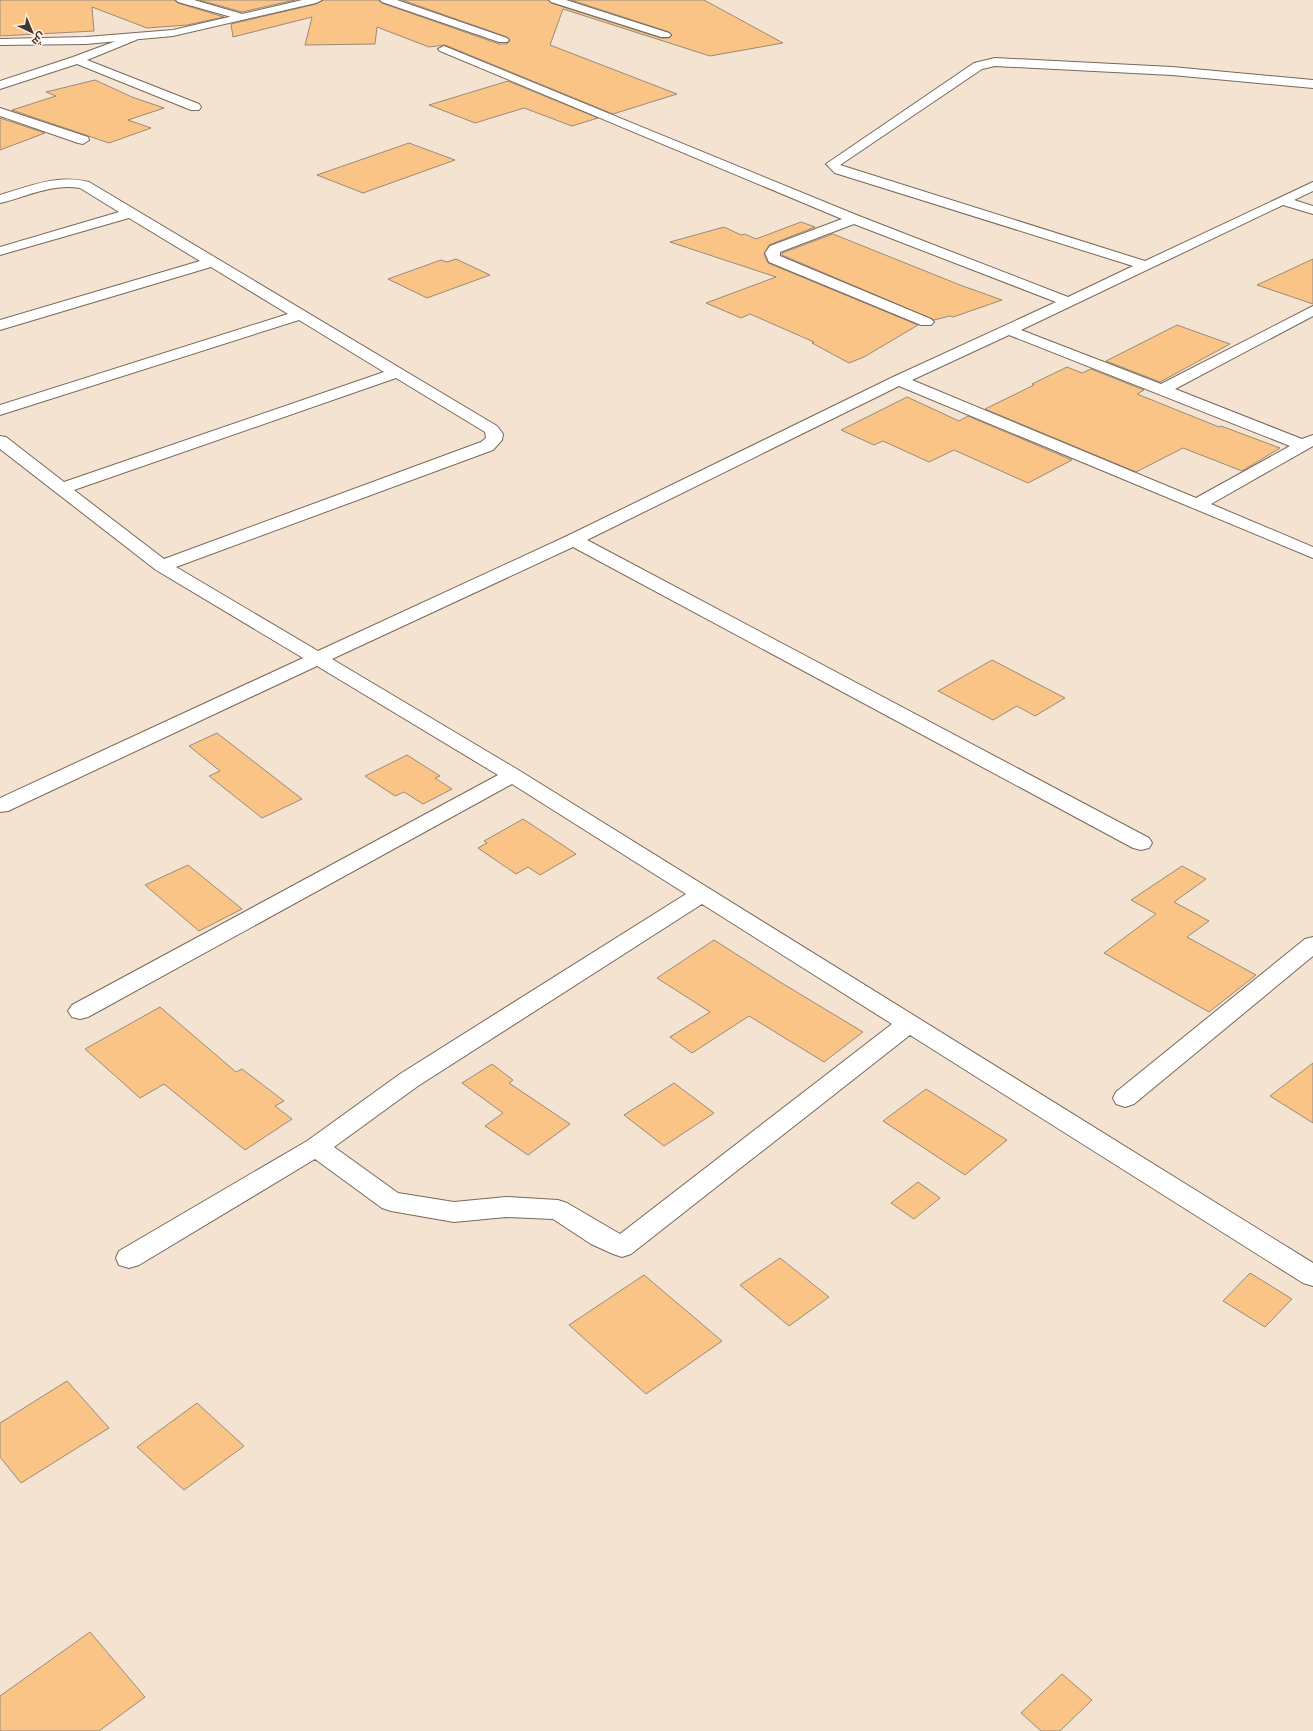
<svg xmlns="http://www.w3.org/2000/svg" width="1313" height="1731" font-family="Figtree,Cairo,sans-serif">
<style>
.building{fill:#fbc487;stroke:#9a8a7a}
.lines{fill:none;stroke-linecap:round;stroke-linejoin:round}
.street-casing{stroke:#786859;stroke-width:2}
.secondary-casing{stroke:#786859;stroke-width:2}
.street{fill:#fff;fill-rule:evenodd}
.secondary{fill:#fff;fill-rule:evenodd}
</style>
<rect width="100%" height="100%" fill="#f5e3d1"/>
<!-- building -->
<path class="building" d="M 0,0 L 174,0 L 178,3 L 224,17 L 187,25 L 147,28 L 92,7 L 94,31 L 0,36 Z
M 199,0 L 295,0 L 242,12 Z
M 323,0 L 378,0 L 382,3 L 499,44 L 507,44 L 510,40 L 507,37 L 402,0 L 548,0 L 551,3 L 661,38 L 669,38 L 672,35 L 669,32 L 571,0 L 704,0 L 783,43 L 710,56 L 563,9 L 550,45 L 677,94 L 613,114 L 445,45 L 429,47 L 377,27 L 375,44 L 305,45 L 312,17 L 233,37 L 231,24 L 316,4 Z
M 95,80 L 132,97 L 164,108 L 128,120 L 151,128 L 109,143 L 12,110 L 56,96 L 46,92 Z
M 508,81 L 598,118 L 572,126 L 524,108 L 475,123 L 429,105 Z
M 0,118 L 45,133 L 0,150 Z
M 409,143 L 455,160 L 363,193 L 317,175 Z
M 801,222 L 815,227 L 769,245 L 764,254 L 768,263 L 918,325 L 864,357 L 849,363 L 812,343 L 814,342 L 750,314 L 741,318 L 706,303 L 776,277 L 670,242 L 724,227 L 741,235 L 745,234 L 756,239 Z
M 833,234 L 960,285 L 1002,300 L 953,317 L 950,316 L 934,320 L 782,255 L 782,253 Z
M 456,259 L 490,275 L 427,298 L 388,279 L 441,260 L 447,262 Z
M 1313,259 L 1313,304 L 1257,285 Z
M 1177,325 L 1230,344 L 1160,382 L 1106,361 Z
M 1067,367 L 1082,373 L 1091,369 L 1144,390 L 1137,394 L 1219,427 L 1221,426 L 1280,448 L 1242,471 L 1183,448 L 1136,472 L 985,409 L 1034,385 L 1032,384 Z
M 907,397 L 959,421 L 968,416 L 1072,460 L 1028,483 L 954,450 L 929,462 L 883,441 L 874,445 L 841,430 Z
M 992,660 L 1065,698 L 1035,716 L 1017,706 L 993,720 L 938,691 Z
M 217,733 L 302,799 L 262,818 L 209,776 L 220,771 L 189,746 Z
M 407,755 L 440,776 L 435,778 L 452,789 L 423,804 L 404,792 L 395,796 L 365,776 Z
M 523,819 L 552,838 L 576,854 L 540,875 L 528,867 L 516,874 L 478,848 L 487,843 L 484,841 Z
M 188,865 L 242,909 L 199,931 L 145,885 Z
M 1182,866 L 1206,879 L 1174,902 L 1209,921 L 1187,937 L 1256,975 L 1209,1012 L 1104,953 L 1156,914 L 1131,900 Z
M 714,940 L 780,982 L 863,1032 L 824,1062 L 749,1016 L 692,1053 L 670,1037 L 710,1012 L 657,978 Z
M 160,1007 L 236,1072 L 242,1069 L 284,1101 L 275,1106 L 292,1119 L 245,1150 L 164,1084 L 140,1098 L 85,1049 Z
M 1313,1063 L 1313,1123 L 1270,1096 Z
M 492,1064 L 513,1080 L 509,1083 L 570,1124 L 528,1155 L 485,1126 L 503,1113 L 462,1083 Z
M 674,1083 L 714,1113 L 664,1146 L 624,1115 Z
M 926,1089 L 1007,1140 L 965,1175 L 883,1121 Z
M 918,1182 L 940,1198 L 914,1219 L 891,1203 Z
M 780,1258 L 829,1297 L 789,1326 L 740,1285 Z
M 1250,1273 L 1292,1299 L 1265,1327 L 1223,1301 Z
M 644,1275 L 722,1341 L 646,1394 L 569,1325 Z
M 67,1381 L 109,1428 L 21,1483 L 0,1457 L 0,1423 Z
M 197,1403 L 244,1446 L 184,1490 L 137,1447 Z
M 90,1632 L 145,1697 L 99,1731 L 0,1731 L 0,1696 Z
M 1062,1674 L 1092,1700 L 1060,1731 L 1041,1731 L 1021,1713 Z"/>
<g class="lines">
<!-- street casing -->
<g class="street-casing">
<path id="street" d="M 176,0 L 194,0 L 246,15 L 248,17 L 242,20 L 178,2 Z
M 380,0 L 397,0 L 507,38 L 509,40 L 507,42 L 499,42 L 382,2 Z
M 549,0 L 566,0 L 669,33 L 671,35 L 669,37 L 661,37 L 551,2 Z
M 132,35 L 138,38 L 136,40 L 87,60 L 199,104 L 201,107 L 199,110 L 191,110 L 77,64 L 0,89 L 0,81 L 73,57 Z
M 444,46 L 859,216 L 1068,297 L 1133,266 L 835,173 L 826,164 L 974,63 L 995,58 L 1172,67 L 1313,80 L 1313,88 L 1172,75 L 995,66 L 982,69 L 840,165 L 1145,261 L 1313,182 L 1313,191 L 1294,200 L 1313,206 L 1313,214 L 1283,205 L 1021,330 L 1161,384 L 1313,306 L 1313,316 L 1175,389 L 1302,439 L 1313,435 L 1313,446 L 1211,504 L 1313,547 L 1313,558 L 899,386 L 587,540 L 1149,838 L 1152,843 L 1149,848 L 1141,850 L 1133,848 L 573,547 L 332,659 L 520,771 L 1313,1263 L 1313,1286 L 1303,1283 L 910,1035 L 631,1254 L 622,1257 L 613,1254 L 591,1244 L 553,1219 L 506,1217 L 454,1222 L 391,1211 L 382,1208 L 315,1159 L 139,1265 L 129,1268 L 119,1265 L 116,1258 L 119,1251 L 307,1141 L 400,1074 L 686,894 L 512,784 L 88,1017 L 80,1019 L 72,1017 L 68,1011 L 72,1005 L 498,775 L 317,666 L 8,811 L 0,812 L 0,798 L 303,658 L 156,570 L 0,449 L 0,436 L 6,437 L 64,482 L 384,372 L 299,320 L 0,415 L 0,405 L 288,314 L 211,267 L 0,330 L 0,320 L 200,261 L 129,218 L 0,255 L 0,247 L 119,212 L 80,188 C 52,183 26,197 0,203 L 0,195 C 30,186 58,174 89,182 L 497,426 L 503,434 L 502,440 L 493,450 L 176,567 L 318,651 L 567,536 L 893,377 L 1056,302 L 854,224 L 780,252 L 780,256 L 931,319 L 934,322 L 931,325 L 921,325 L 769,262 L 765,253 L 770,246 L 842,219 L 440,51 L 438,49 ZM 1009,335 L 1290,446 L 1196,498 L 912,380 ZM 396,378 L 485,432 L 486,438 L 481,442 L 164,559 L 74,490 ZM 702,904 L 892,1024 L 620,1234 L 567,1203 L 558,1200 L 506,1197 L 454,1202 L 398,1193 L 334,1147 L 418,1086 Z
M 0,108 L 88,137 L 89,140 L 83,144 L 78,143 L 0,116 Z
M 1313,937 L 1313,956 L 1134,1104 L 1125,1107 L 1116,1104 L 1113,1098 L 1116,1092 L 1305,939 Z"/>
</g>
<!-- secondary casing -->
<g class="secondary-casing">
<path id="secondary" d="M 302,0 L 322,0 L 316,3 L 173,36 L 86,44 L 0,45 L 0,39 L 86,37 L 173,30 Z"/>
</g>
<!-- street -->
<use href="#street" class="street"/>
<!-- secondary -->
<use href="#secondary" class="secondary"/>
</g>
<!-- north arrow -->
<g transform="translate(32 32) rotate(136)" stroke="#fff1e3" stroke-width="3" paint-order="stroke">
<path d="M0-3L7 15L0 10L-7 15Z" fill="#413a33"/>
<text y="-6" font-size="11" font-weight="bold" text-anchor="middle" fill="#413a33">ش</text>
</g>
</svg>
